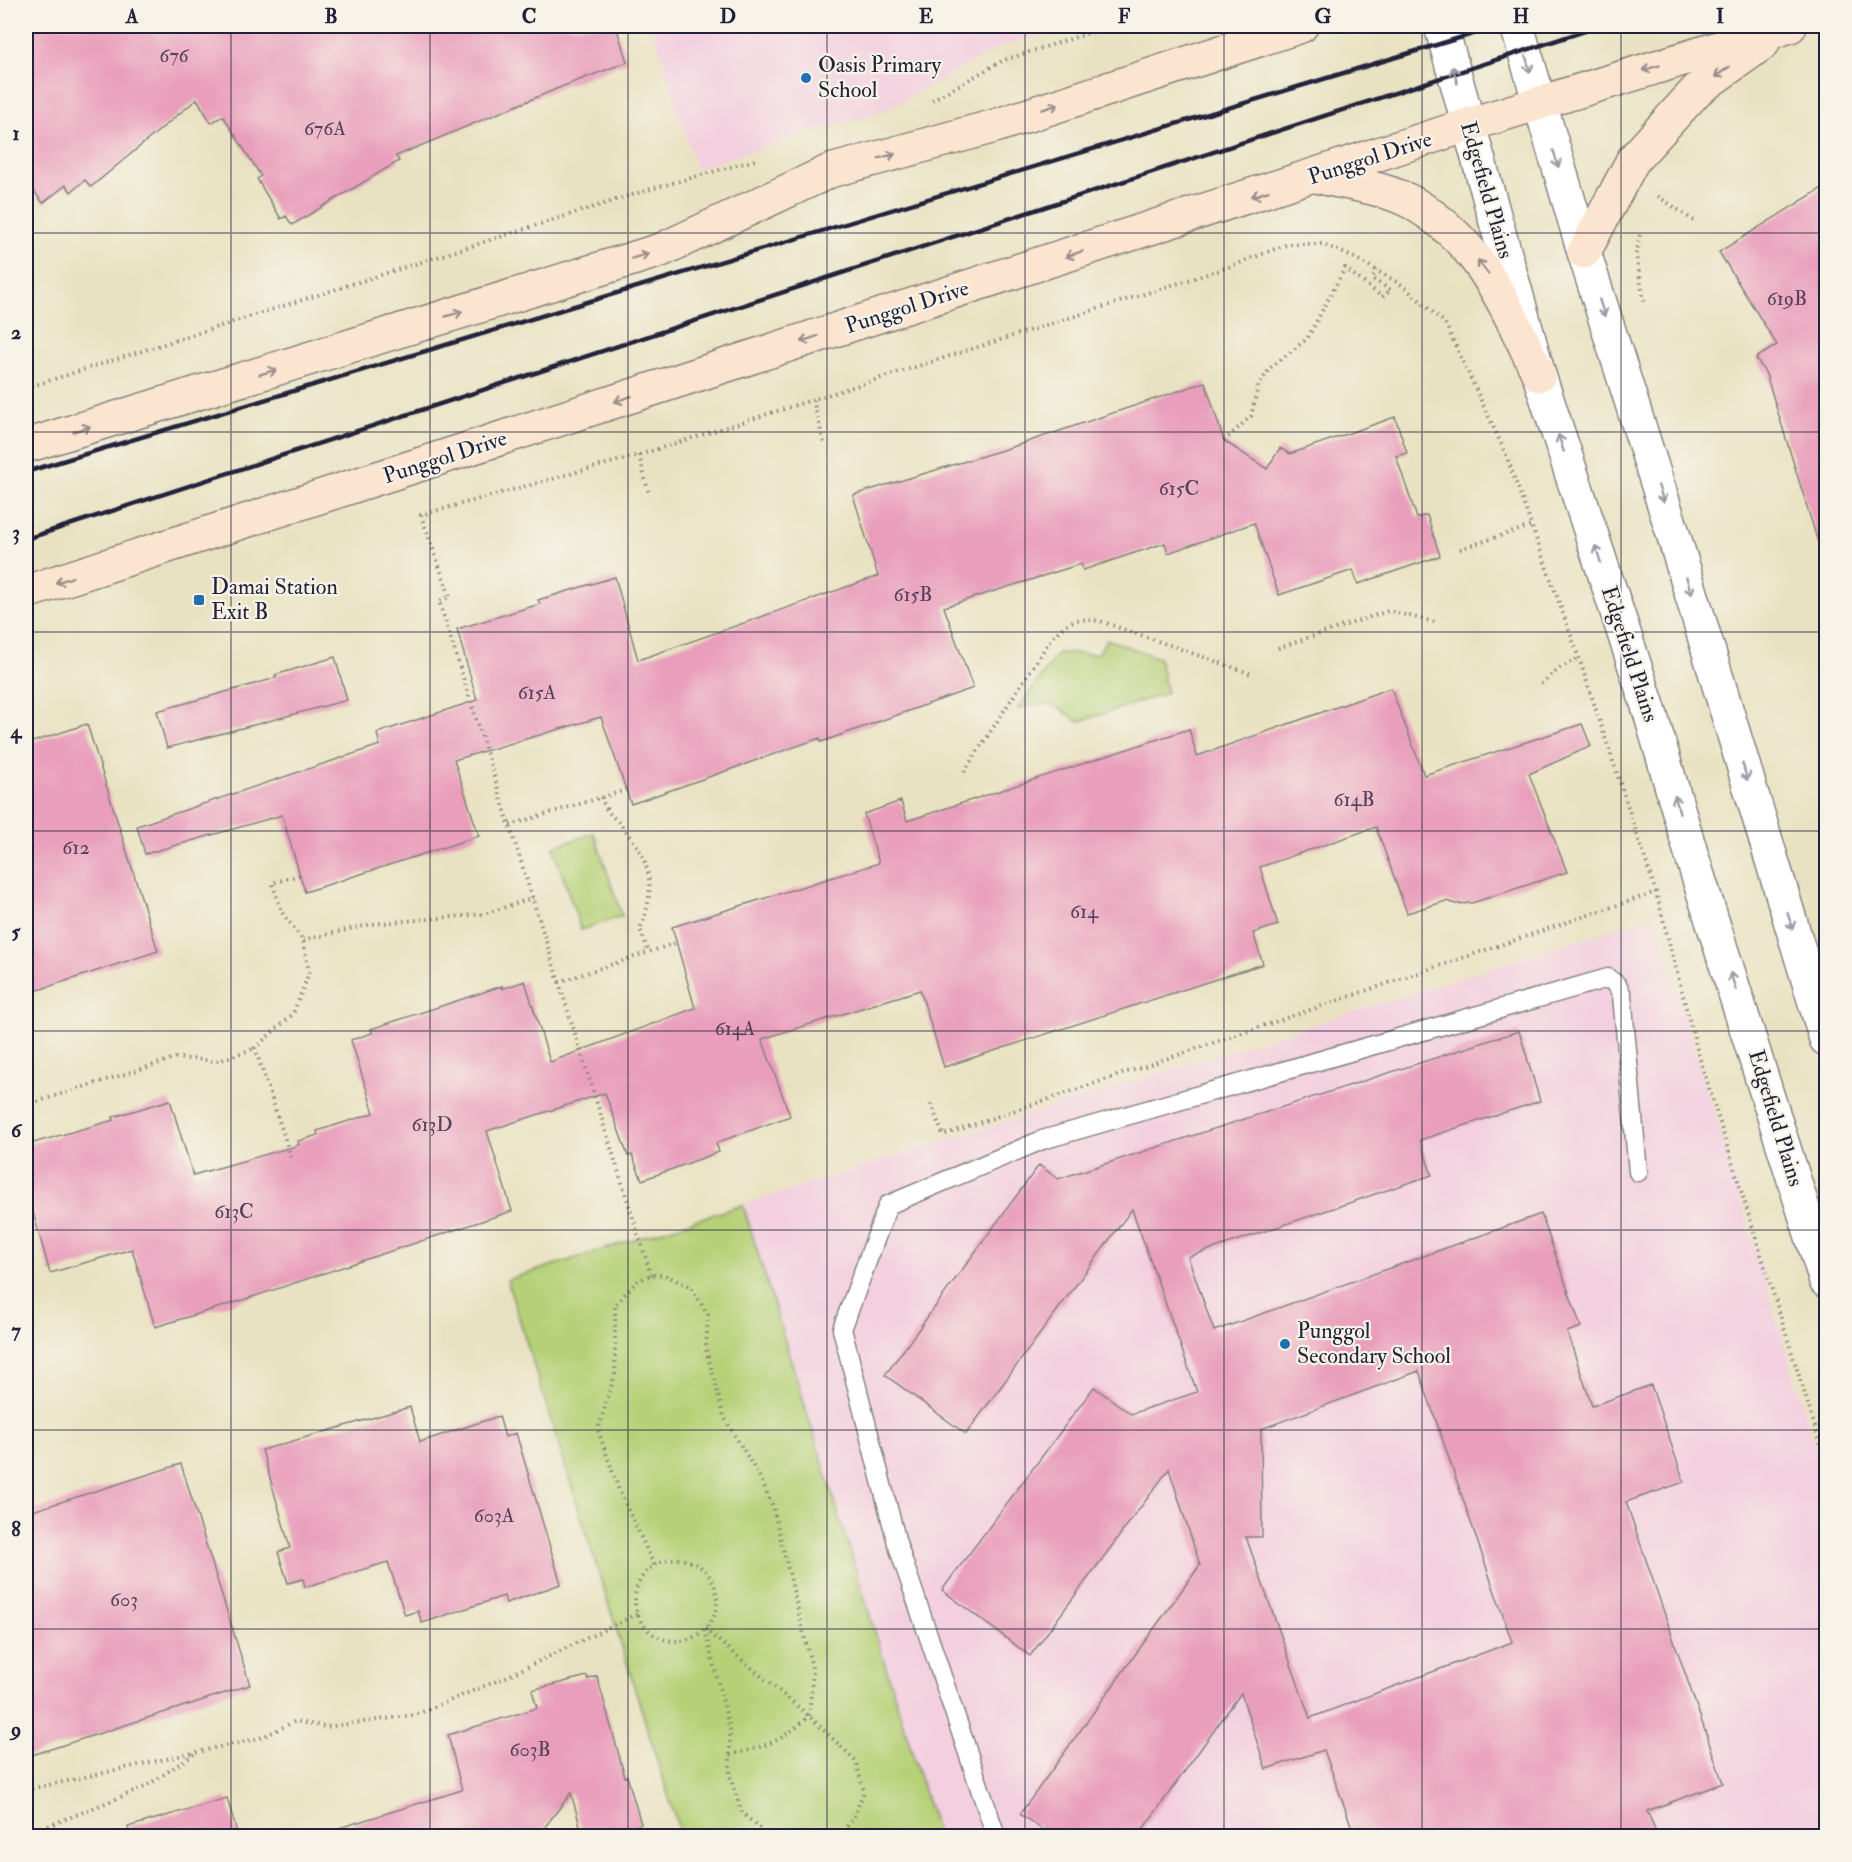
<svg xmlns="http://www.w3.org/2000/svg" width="1852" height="1862" font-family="'IM FELL Double Pica',serif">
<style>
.built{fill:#f3cfdf}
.green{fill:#b5d076;stroke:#6c7958;stroke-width:1.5}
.building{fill:#e99ebb;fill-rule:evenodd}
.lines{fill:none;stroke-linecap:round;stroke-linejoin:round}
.lane-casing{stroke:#86827e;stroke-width:21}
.street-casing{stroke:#86827e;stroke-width:36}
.secondary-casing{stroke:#86827e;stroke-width:36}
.path{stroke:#86827e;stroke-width:4;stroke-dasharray:1.5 4.5;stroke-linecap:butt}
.lane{stroke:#fff;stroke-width:18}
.street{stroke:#fff;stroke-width:33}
.secondary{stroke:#fce5d0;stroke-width:33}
.rail{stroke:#22223b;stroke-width:4.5}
.oneway{stroke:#9c9ca7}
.oneway2{stroke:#9a8d8d}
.grid{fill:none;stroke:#22223b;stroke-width:1.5;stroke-opacity:0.55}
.poi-dot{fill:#1f6fb2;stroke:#f7f3e8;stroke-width:2}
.labels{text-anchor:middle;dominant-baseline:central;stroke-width:4.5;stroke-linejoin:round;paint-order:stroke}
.number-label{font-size:20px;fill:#54415b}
.poi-label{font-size:22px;fill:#22223b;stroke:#f7f3e8;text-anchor:start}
.street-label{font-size:22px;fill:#22223b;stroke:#f7f3e8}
.neatline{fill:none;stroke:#22223b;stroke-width:2}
.grid-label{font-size:20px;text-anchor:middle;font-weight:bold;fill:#22223b}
</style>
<rect width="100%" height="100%" fill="#f7f3e8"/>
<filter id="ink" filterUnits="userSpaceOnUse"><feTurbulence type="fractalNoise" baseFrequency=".0167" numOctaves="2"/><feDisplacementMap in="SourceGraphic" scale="12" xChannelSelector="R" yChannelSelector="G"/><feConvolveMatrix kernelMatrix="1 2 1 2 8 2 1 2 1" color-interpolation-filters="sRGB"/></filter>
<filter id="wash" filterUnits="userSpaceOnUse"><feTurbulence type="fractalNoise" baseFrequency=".008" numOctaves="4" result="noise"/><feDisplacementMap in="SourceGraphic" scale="24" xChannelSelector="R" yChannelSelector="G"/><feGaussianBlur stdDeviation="1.35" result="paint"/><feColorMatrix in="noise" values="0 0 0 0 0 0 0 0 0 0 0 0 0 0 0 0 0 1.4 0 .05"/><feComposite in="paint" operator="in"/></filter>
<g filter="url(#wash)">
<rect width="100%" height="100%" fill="#e9e2c2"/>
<path class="built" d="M652 26H1068L1002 46 887 109 696 168Z
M1655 916 1826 1482V1836H938L743 1205Z"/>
<path class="green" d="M1107 639 1159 658 1167 693 1078 722C1054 702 1049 700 1018 709L1058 653 1098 654Z
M594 833 622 916 581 930 553 847Z
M743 1205 938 1836H681L507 1280Z"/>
<g id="blocks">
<path class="building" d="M26 26H616L627 62 561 87 396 156 399 161 292 225 286 216 281 219 257 179 261 176 223 116 211 123 197 99 91 187 85 180 71 192 66 185 43 203 26 181Z
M1827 185V541L1818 542 1766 374 1756 358 1777 345 1719 252Z
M1205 382 1224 441 1267 469 1280 448 1290 454 1395 417 1407 453 1396 456 1417 518 1427 515 1440 556 1358 584 1353 570 1279 595 1254 523 1168 553 1165 543 1083 570 1081 564 944 607 973 688 821 742 820 738 631 804 601 717 454 760 479 836 305 892 282 815 145 854 137 826 380 745 377 733 477 700 457 629 540 604 538 600 615 577 638 660 878 576 853 495 1009 448Z
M335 657 347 700 167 748 157 711 276 678 275 675Z
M1391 688 1424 775 1582 724 1591 746 1529 774 1567 872 1472 903 1456 904 1446 901 1407 913 1376 827 1260 867 1278 925 1253 933 1263 964 944 1067 920 990 762 1039 790 1116 716 1143 719 1152 642 1180 632 1155 628 1156 605 1093 487 1131 512 1211 240 1301 155 1327 132 1249 50 1273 26 1187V1145L114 1120 113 1117 170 1100 193 1175 299 1145 298 1141 318 1135 317 1131 374 1113 351 1040 372 1033 371 1029 502 986V989L525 981 550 1062 695 1008 672 927 879 863 864 814 901 801 907 821 1189 729 1197 756Z
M87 724 158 951 26 994V744Z
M1519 1031 1540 1101 1420 1140 1432 1175 1188 1257 1214 1331 1541 1214 1581 1327 1567 1332 1592 1406 1651 1385 1684 1482 1626 1502 1723 1783 1647 1811 1658 1836H1355L1324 1750 1266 1769 1241 1693 1138 1836H1052L1020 1814 1200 1565 1169 1469 1030 1656 942 1590 1094 1387 1131 1414 1197 1392 1132 1209 966 1434 885 1375 1039 1165 1058 1179ZM1419 1371 1512 1642 1310 1718 1246 1537H1262L1261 1429Z
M410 1407 420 1442 499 1416 505 1437 516 1433 561 1584 506 1603 504 1596 422 1623 418 1611 405 1615 388 1562 305 1587 303 1579 288 1583 278 1552 290 1548 262 1450Z
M181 1464 250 1685 26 1757V1513Z
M587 1676 588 1679 597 1676 625 1777 627 1776 641 1824 632 1827 634 1836H583L571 1793 538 1836H340L339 1828 462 1790 448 1735 537 1708 532 1690Z
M227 1798 238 1836H130L128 1827Z"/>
</g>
</g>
<g filter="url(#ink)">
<use href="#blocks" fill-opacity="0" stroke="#86827e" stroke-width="1.5"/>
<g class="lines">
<defs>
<path id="lane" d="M996 1836 897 1543 842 1329 888 1205 1042 1140 1608 978 1617 985 1622 995 1638 1172"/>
<path id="street" d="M1441 26 1539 375 1649 709 1693 860 1826 1281
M1517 26 1584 252 1672 530 1826 1039"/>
<path id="secondary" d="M1316 176C1348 184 1384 187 1413 203 1482 243 1506 307 1539 375
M1584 252 1633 160 1697 90 1763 43
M26 446 661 250 830 171 995 126 1301 26
M26 592 1468 125 1790 26"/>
</defs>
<use href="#lane" class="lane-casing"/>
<use href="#street" class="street-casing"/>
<use href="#secondary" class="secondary-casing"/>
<path class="path" d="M932 100 1004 60 1111 26
M1658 196 1697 223
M1640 235 1636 255 1644 302
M26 388 644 191 755 160
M813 400 824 443
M1224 441 1251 416 1258 387 1270 368 1307 339 1345 268 1382 297 1391 290 1372 279 1376 270
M639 455 649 494
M1460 549 1531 526
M1278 648 1388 611 1435 622
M1541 684 1560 668 1579 658
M964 772 1051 639C1069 620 1074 617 1100 621L1252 674
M601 797C607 815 614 816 625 830 652 861 656 891 640 929L649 953
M510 825 626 790
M303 940 372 924 484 914 533 898
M559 982 676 943
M931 1104 943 1135 1656 892
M26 1105 176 1058 219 1061 255 1048
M291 1157 255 1048 293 1014 309 973 303 940 283 914 272 883 300 875
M651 1275 439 601 450 597 421 515 639 455 1229 267 1288 244H1322L1355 258 1402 285 1445 323 1505 452 1579 658 1656 892 1698 1053 1826 1462
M635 1600a41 41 0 1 1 82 0a41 41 0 1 1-82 0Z
M654 1565 619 1490 598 1430 615 1374V1305L636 1282 651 1275H665L691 1287 708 1315 706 1349 724 1417 762 1481 773 1507 813 1672 809 1716C781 1742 767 1746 730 1755
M705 1629 809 1716 856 1761 864 1792 852 1820 839 1836
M705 1630 730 1730V1776L742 1813 769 1836
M26 1790 260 1738 296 1721 326 1727 415 1715 504 1678 637 1614
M26 1835 145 1787 194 1754"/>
<use href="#lane" class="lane"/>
<use href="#street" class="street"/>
<use href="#secondary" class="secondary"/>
<path class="rail" d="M26 472 1499 26
M26 539 1600 26"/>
</g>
<defs><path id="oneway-shaft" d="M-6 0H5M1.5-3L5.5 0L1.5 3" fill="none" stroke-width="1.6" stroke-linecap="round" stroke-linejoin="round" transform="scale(1.5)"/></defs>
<g class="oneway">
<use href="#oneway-shaft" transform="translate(1528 64) rotate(74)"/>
<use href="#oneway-shaft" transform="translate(1455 75) rotate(-105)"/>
<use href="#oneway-shaft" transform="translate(1556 159) rotate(73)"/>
<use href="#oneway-shaft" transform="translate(1602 308) rotate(72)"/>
<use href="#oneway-shaft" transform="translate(1561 443) rotate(-108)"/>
<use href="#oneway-shaft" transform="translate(1661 494) rotate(72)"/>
<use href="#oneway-shaft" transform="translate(1598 554) rotate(-108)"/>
<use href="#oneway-shaft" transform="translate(1689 586) rotate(73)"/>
<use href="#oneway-shaft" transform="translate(1745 772) rotate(73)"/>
<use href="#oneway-shaft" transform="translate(1677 804) rotate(-106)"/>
<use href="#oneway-shaft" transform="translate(1790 921) rotate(73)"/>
<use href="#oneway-shaft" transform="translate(1733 981) rotate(-108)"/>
</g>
<g class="oneway2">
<use href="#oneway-shaft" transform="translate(1651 68) rotate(163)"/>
<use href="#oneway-shaft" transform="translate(1722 72) rotate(145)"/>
<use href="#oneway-shaft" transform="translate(1050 107) rotate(-18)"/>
<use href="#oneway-shaft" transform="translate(887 156) rotate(-15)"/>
<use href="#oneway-shaft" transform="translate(1260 194) rotate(162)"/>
<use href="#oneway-shaft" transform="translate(1074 254) rotate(162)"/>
<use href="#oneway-shaft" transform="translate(640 256) rotate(-17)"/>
<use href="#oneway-shaft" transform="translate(1483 267) rotate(-127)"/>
<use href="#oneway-shaft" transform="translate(454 314) rotate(-17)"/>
<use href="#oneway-shaft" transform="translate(809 339) rotate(162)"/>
<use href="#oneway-shaft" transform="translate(268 372) rotate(-17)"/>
<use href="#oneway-shaft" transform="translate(623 399) rotate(162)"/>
<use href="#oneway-shaft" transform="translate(82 429) rotate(-17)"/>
<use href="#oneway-shaft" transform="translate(64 580) rotate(162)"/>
</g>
</g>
<path class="grid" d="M231 26V1836M430 26V1836M628 26V1836M827 26V1836M1025 26V1836M1224 26V1836M1422 26V1836M1621 26V1836M26 233H1826M26 432H1826M26 632H1826M26 831H1826M26 1031H1826M26 1230H1826M26 1430H1826M26 1629H1826"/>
<g class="poi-dot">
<circle cx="806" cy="78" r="6"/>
<rect x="193" y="594" width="12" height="12" rx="3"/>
<circle cx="1285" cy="1344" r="6"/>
</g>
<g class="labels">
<g class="number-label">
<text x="174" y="55">676</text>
<text x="325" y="128">676A</text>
<text x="1787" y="298">619B</text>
<text x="1179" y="488">615C</text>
<text x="913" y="594">615B</text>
<text x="537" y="692">615A</text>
<text x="1354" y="799">614B</text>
<text x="76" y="847">612</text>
<text x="1084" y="911">614</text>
<text x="735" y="1028">614A</text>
<text x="432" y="1124">613D</text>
<text x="234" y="1211">613C</text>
<text x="494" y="1515">603A</text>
<text x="124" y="1599">603</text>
<text x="530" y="1749">603B</text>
</g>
<g class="poi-label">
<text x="818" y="65">Oasis Primary<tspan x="818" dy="25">School</tspan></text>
<text x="211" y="587">Damai Station<tspan x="211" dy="25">Exit B</tspan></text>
<text x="1297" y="1331">Punggol<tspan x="1297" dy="25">Secondary School</tspan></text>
</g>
<g class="street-label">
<text transform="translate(1370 158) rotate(-18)">Punggol Drive</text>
<text transform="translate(1487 190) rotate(74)">Edgefield Plains</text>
<text transform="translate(907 307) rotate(-18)">Punggol Drive</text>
<text transform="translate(445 457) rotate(-18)">Punggol Drive</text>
<text transform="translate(1630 654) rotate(72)">Edgefield Plains</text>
<text transform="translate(1776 1118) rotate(73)">Edgefield Plains</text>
</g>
</g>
<rect width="1852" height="1862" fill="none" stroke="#f7f3e8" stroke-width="66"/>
<rect x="33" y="33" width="1786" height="1796" class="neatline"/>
<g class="grid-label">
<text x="132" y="23">A</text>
<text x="331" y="23">B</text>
<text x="529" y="23">C</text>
<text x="728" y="23">D</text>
<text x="926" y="23">E</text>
<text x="1124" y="23">F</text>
<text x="1323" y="23">G</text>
<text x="1521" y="23">H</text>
<text x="1720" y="23">I</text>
<text x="16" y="140">1</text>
<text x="16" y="339">2</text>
<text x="16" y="539">3</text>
<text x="16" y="738">4</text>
<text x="16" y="938">5</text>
<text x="16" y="1137">6</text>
<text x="16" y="1337">7</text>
<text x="16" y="1536">8</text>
<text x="16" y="1736">9</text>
</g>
</svg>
